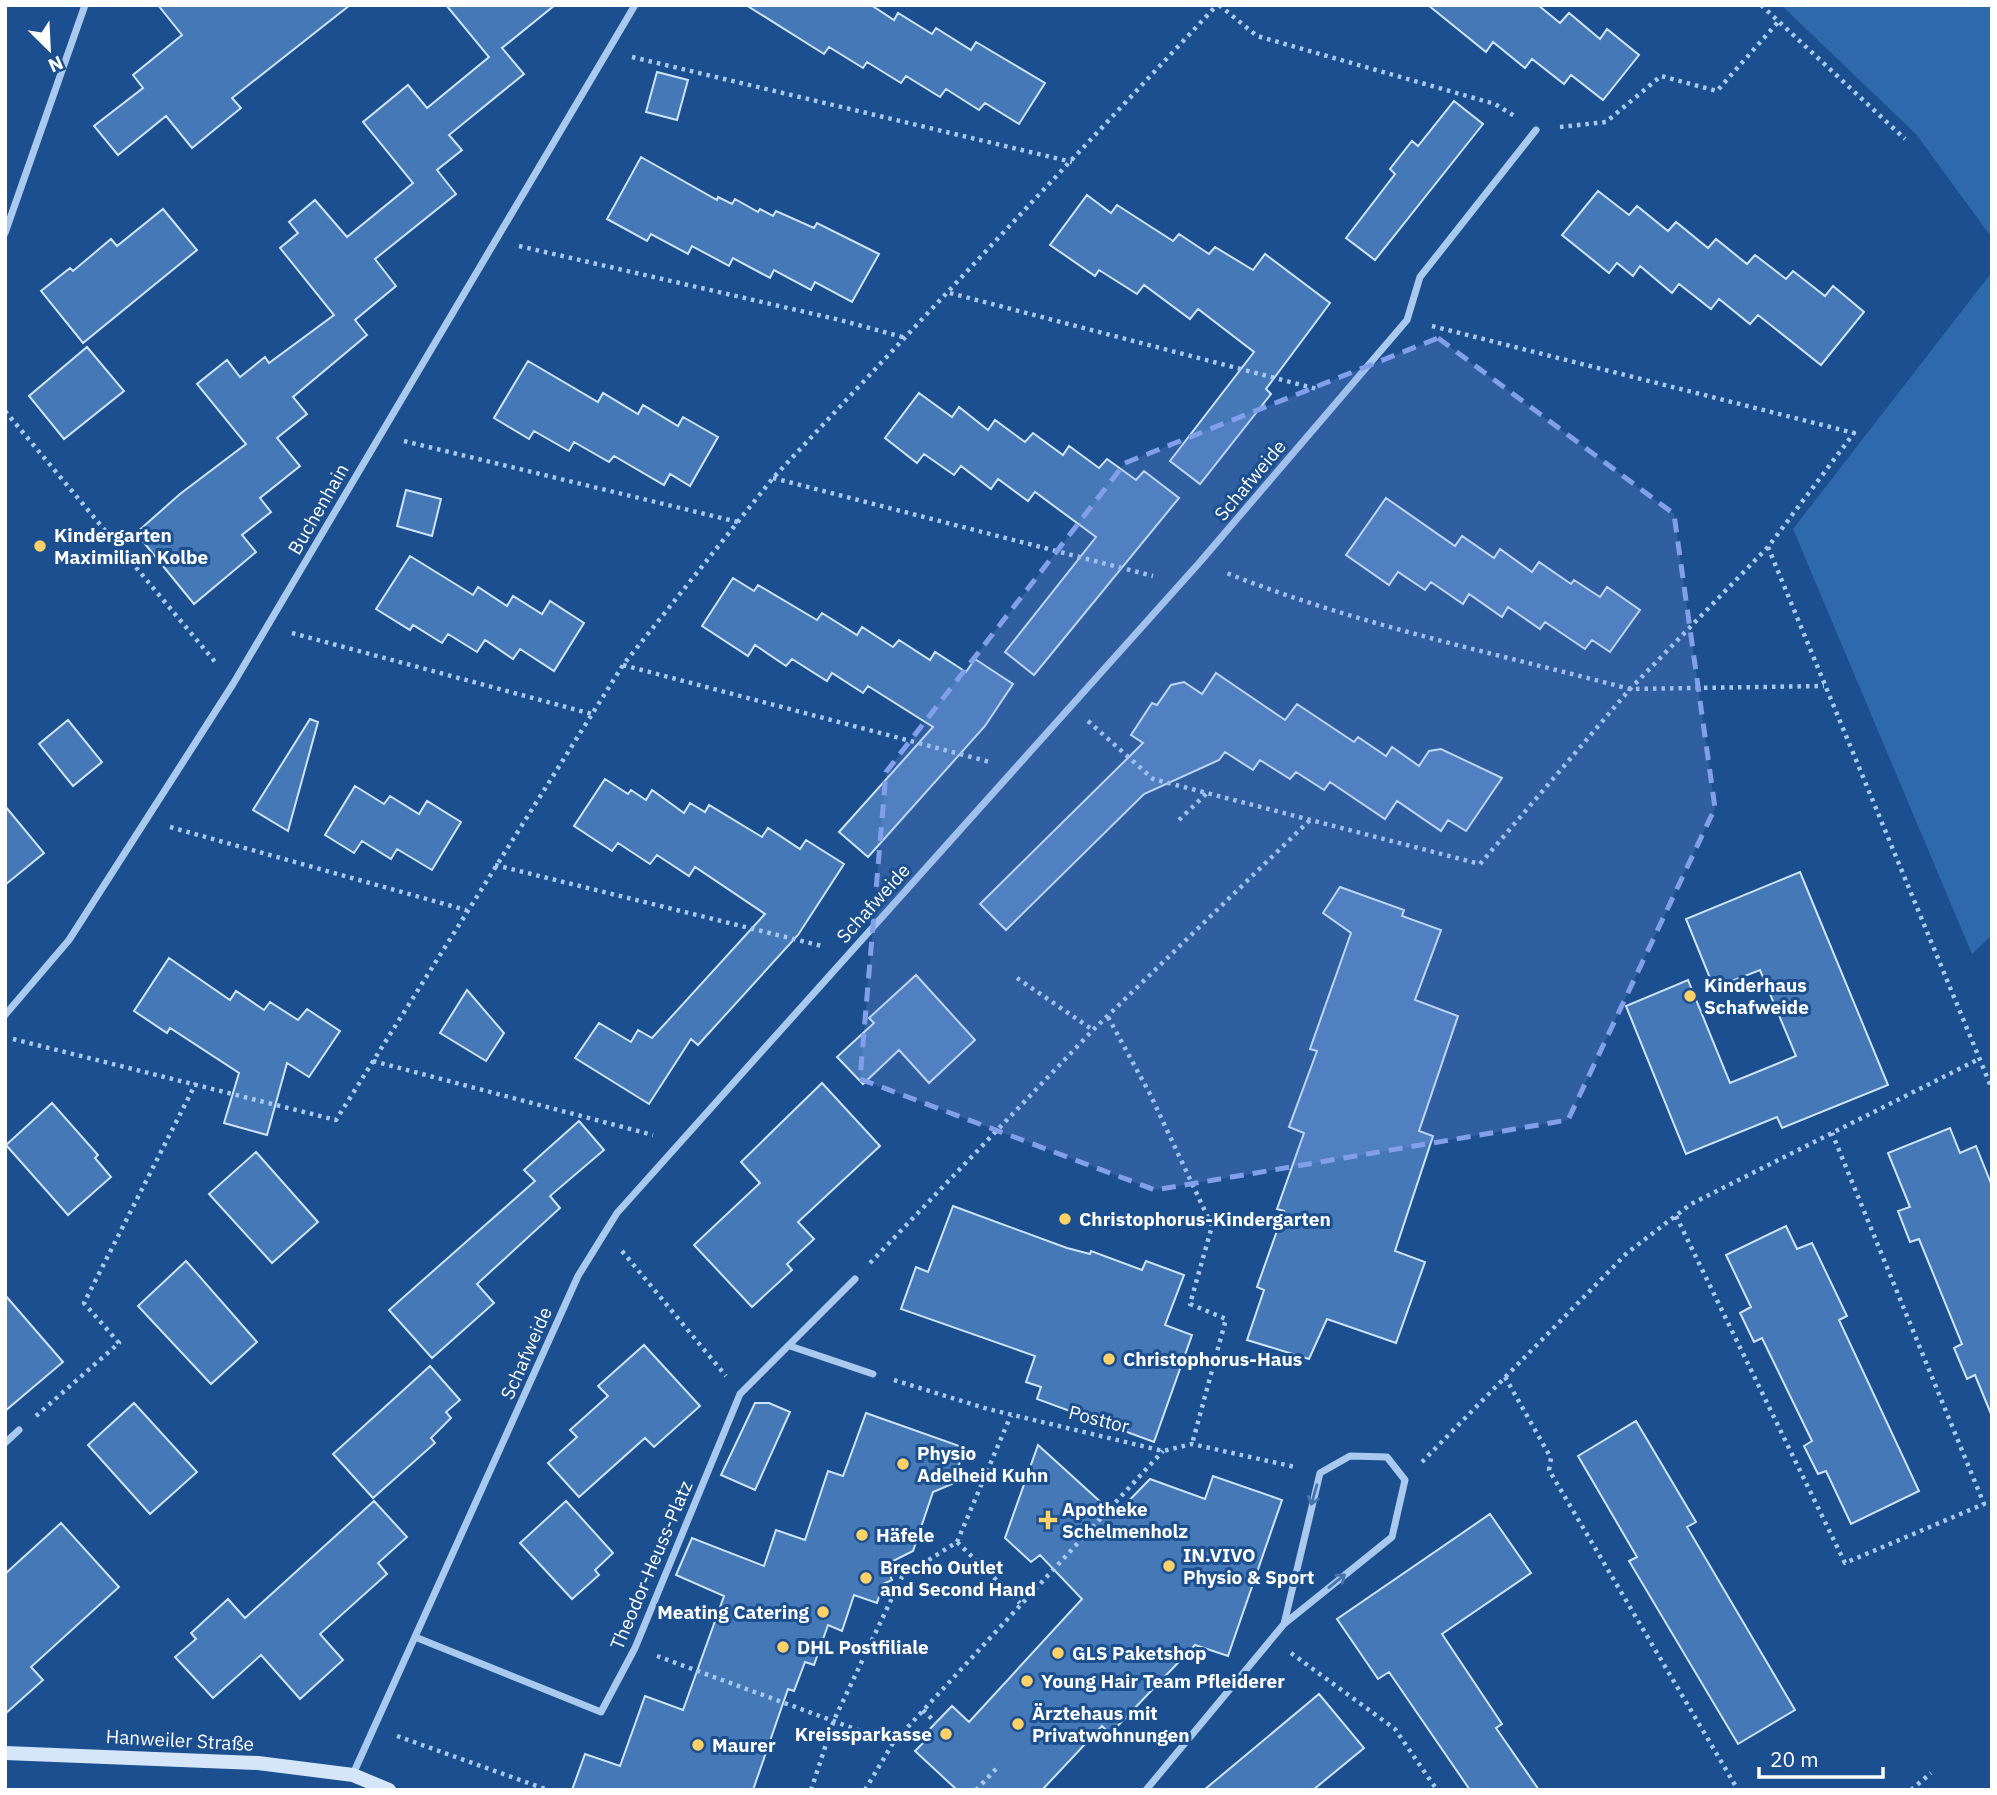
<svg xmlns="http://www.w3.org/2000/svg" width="1997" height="1795" font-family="'IBM Plex Sans',sans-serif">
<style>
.green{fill:#2e69ad}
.building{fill:#4478b7;stroke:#cfe3fa;stroke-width:2}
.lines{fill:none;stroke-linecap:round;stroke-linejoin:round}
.path{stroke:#a9c9ee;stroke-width:4.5;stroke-dasharray:3.5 5;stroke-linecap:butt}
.street{stroke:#a9c9ee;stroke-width:7}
.secondary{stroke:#d6e6fa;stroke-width:14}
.oneway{stroke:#4674ac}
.marked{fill:#839eea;fill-opacity:0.2;stroke:#839eea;stroke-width:5;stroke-dasharray:14 9;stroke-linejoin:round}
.poi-dot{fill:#ffd166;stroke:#1b4f8f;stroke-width:2.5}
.labels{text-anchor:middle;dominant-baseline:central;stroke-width:6;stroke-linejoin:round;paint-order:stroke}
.street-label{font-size:19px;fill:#fff;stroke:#1b4f8f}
.poi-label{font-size:19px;font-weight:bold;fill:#fff;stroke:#1b4f8f;text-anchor:start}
</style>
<rect width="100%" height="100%" fill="#1b4f8f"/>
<path class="green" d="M1781 5H1992V238L1916 134Z
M1992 272V935L1972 954 1793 529Z"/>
<path class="building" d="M158 5H350L232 98 241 108 192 148 166 116 118 155 94 126 143 88 133 75 182 35Z
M446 5H555L502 48 524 74 449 135 462 150 437 170 456 194 375 259 396 286 355 320 367 335 293 397 307 414 277 438 300 466 260 498 271 512 242 535 256 552 194 604 136 533 180 494 246 444 197 384 227 360 240 377 265 357 269 363 334 315 280 248 298 233 289 222 315 200 347 237 413 183 363 122 408 85 427 108 489 57Z
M746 5H871L894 20 898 13 932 34 936 28 971 50 976 42 1045 83 1019 124 985 103 979 110 946 89 940 97 906 76 901 83 867 62 863 68 829 47 824 54Z
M1428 5H1538L1560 23 1569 13 1600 39 1607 29 1639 55 1603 100 1571 75 1564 84 1532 59 1525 68 1493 42 1486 52Z
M657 72 688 80 677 120 646 112Z
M1454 101 1483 124 1375 260 1346 238 1395 174 1390 169 1412 141 1418 146Z
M641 157 717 200 718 197 732 204 735 199 758 212 760 209 773 216 776 211 814 228 817 223 879 254 852 302 815 282 811 290 774 270 770 278 733 258 729 266 692 246 688 254 651 234 647 241 607 219Z
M1598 191 1629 215 1637 206 1668 231 1676 222 1708 248 1716 239 1747 264 1755 255 1786 279 1793 271 1825 296 1833 286 1864 312 1821 365 1758 315 1750 324 1719 299 1711 309 1679 284 1672 293 1640 266 1633 276 1617 263 1609 273 1562 235Z
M1087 195 1111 213 1117 205 1173 241 1179 234 1209 254 1215 247 1253 270 1265 254 1330 303 1266 389 1271 394 1200 484 1170 461 1254 352 1198 309 1190 319 1144 285 1137 294 1099 270 1095 276 1050 245Z
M163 209 197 250 83 343 41 291 70 268 73 271 111 239 117 246Z
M87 347 124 391 64 439 29 396Z
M528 361 598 402 603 393 638 414 643 405 678 426 683 417 718 437 690 486 670 474 664 485 614 456 609 462 574 442 569 451 534 431 529 439 494 418Z
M919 393 952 417 959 407 988 430 995 420 1025 442 1033 433 1063 455 1069 446 1099 468 1107 459 1136 480 1144 471 1179 498 1034 675 1005 652 1096 537 1035 492 1028 501 998 479 991 489 961 466 954 475 924 454 917 463 885 438Z
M406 490 441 499 432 536 397 526Z
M1386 498 1455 546 1462 536 1494 558 1500 549 1532 572 1539 562 1571 584 1574 580 1600 597 1607 587 1640 610 1610 652 1592 640 1585 649 1545 622 1540 629 1508 607 1502 617 1469 594 1463 604 1431 582 1425 590 1398 572 1389 585 1346 555Z
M410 556 473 595 478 587 507 606 513 596 542 614 550 601 584 623 554 671 520 649 513 659 485 640 477 652 448 634 442 643 413 625 410 630 376 609Z
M733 578 754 591 758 585 817 620 822 613 857 635 862 627 893 647 899 640 930 660 935 652 966 672 975 659 1013 684 985 726 868 857 839 832 933 727 868 686 863 693 832 673 827 681 792 659 786 666 755 645 748 656 702 626Z
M1216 673 1285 720 1297 704 1354 742 1358 737 1386 756 1392 747 1419 766 1429 751 1441 749 1502 778 1466 831 1448 820 1441 831 1397 801 1385 819 1330 782 1324 790 1296 772 1290 779 1260 760 1253 770 1225 752 1219 760 1144 794 1006 930 980 904 1143 743 1131 735 1152 703 1157 705 1171 685 1184 682 1202 694Z
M310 719 318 722 288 831 253 810Z
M68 720 102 762 73 786 39 744Z
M605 779 628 794 631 790 646 800 652 790 684 813 690 803 705 812 709 805 762 837 768 828 800 849 806 840 844 864 798 935 698 1045 691 1039 649 1104 575 1058 599 1023 631 1042 638 1030 652 1038 765 914 695 867 689 876 657 855 650 864 618 843 612 851 574 826Z
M355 786 384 804 390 796 419 814 427 801 461 822 432 870 397 849 391 859 362 841 354 853 325 835Z
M5 806 44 853 5 885Z
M1800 872 1888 1085 1782 1128 1777 1117 1686 1154 1626 1006 1688 980 1730 1083 1796 1056 1760 970 1714 988 1686 919Z
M1340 887 1404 910 1402 916 1441 930 1415 1000 1458 1016 1419 1131 1433 1136 1395 1251 1425 1262 1396 1343 1327 1319 1309 1359 1247 1340 1264 1290 1257 1287 1284 1211 1277 1209 1304 1133 1289 1127 1317 1051 1310 1049 1351 933 1323 913Z
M169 958 230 1000 236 991 264 1010 270 1002 298 1020 307 1009 340 1031 309 1077 287 1063 267 1135 224 1123 239 1073 170 1028 167 1033 134 1011Z
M916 975 975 1040 929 1083 899 1050 863 1084 837 1057 874 1023 869 1018Z
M467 990 504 1033 486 1061 440 1033Z
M822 1083 880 1146 798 1222 814 1239 787 1264 792 1270 752 1307 694 1245 760 1183 741 1162Z
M52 1103 98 1155 95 1158 111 1177 68 1215 6 1145Z
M579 1121 604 1150 550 1196 560 1208 477 1284 494 1303 432 1358 389 1310 535 1181 524 1170Z
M1950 1128 1960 1153 1976 1146 1992 1186 1991 1414 1975 1375 1967 1379 1954 1348 1962 1344 1919 1239 1910 1242 1898 1211 1910 1207 1888 1153Z
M256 1152 318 1222 272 1263 209 1194Z
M953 1206 1067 1248 1090 1254 1091 1251 1142 1270 1146 1261 1184 1275 1165 1325 1192 1335 1154 1442 1037 1399 1041 1387 1026 1382 1035 1356 901 1309 916 1267 928 1272Z
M1786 1226 1797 1249 1812 1243 1847 1316 1839 1320 1919 1491 1851 1524 1826 1471 1818 1474 1804 1446 1812 1441 1762 1338 1754 1342 1740 1313 1751 1307 1726 1255Z
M186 1261 257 1342 211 1384 138 1306Z
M5 1295 63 1362 5 1411Z
M644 1345 700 1406 654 1447 645 1438 579 1497 548 1463 577 1437 570 1430 608 1396 598 1386Z
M430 1366 460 1400 446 1412 451 1418 431 1438 435 1443 373 1498 333 1454Z
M134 1403 197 1472 150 1514 88 1445Z
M755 1403H769L790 1412 755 1490 721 1475Z
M866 1413 965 1448 952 1484 933 1492 913 1551 885 1565 892 1580 883 1584 877 1603 854 1595 842 1631 828 1625 814 1665 805 1662 794 1691 788 1689 753 1790H572L585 1754 620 1766 645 1696 683 1710 724 1596 676 1575 692 1538 764 1566 776 1530 805 1540 828 1471 843 1476Z
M1636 1421 1696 1522 1687 1527 1795 1710 1738 1744 1629 1561 1637 1557 1578 1456Z
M1038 1445 1115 1515 1150 1479 1205 1499 1213 1476 1282 1500 1228 1656 1195 1645 1110 1734 1102 1726 1042 1790H957L915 1751 928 1738 924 1735 952 1706 969 1722 1082 1599 1040 1555 1031 1562 1005 1538Z
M374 1501 407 1537 378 1563 387 1574 320 1634 343 1660 300 1699 261 1655 213 1698 175 1657 196 1639 191 1633 228 1599 245 1618Z
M566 1501 613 1553 595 1570 599 1575 572 1599 520 1543Z
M1490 1514 1531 1573 1442 1634 1502 1724 1496 1728 1539 1790H1470L1389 1672 1378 1679 1337 1619Z
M61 1523 119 1587 31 1667 43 1680 5 1714V1574Z
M1319 1694 1364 1748 1313 1790H1204Z"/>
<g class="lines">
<path class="path" d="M1219 5 1257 36 1495 104 1516 117
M1761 5 1905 139
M632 57 1072 162
M1560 127 1606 122 1661 76 1717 91 1778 22
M519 246 840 320 906 338
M950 293 1317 389
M1432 326 1854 433 1768 547 1992 1089
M5 411 216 663
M404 441 738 522
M773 478 1153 576
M1768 547 1630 689 1824 686
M292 633 592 714
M623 665 990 762
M1088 721 1153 779 1480 864 1630 689C1494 653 1354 624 1224 572
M1179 820 1208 792
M170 827 466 910
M495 865 822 946
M1017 978 1093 1030
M1108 1017 1150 1094 1212 1226 1190 1304 1226 1319 1192 1444
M13 1039 336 1120 623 665 773 478 1217 5
M373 1061 653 1135
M1676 1216 1845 1563 1984 1504 1832 1133
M622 1251 726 1376
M870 1263 1093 1030 1311 819
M1505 1377 1551 1458 1549 1470 1738 1790
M894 1380 988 1409 1163 1451 1192 1444 1295 1467
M36 1416 119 1343 84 1303 196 1083
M1422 1462 1627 1253 1691 1204 1979 1059
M957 1542 1011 1415
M1291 1653 1395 1729 1437 1790
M657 1656 893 1743
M923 1710 936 1723
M397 1736 548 1790
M811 1790 834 1720 902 1577 957 1542 1020 1603
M865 1790 893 1743 1163 1451
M976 1790 997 1768
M1911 1790 1931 1773"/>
<path class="street" d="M5 233 85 5
M5 1015 69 940 233 684 635 5
M790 1346 873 1374
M5 1443 19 1430
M415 1637 601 1712 635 1648 740 1394 855 1279
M353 1774 578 1276 617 1213 1200 562 1407 320 1420 277 1536 130
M1146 1790 1284 1624 1392 1537 1405 1480 1387 1457 1350 1456 1320 1473 1284 1624"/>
<path class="secondary" d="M5 1753 258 1763 353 1775 389 1790"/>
</g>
<defs><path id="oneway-shaft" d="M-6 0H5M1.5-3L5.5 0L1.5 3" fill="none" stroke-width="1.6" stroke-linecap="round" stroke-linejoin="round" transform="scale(1.75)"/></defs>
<g class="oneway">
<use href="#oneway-shaft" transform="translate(1314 1495) rotate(106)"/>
<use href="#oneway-shaft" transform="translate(1337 1581) rotate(-39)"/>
</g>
<path class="marked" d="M1438 338 1674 514 1715 808 1568 1120 1155 1190 860 1079 886 772 1125 463Z"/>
<g class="poi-dot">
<circle cx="40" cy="546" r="7"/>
<circle cx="1690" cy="996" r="7"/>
<circle cx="1065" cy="1219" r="7"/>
<circle cx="1109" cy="1359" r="7"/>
<circle cx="903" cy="1464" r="7"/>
<path d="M1044.5 1509.5h7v7h7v7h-7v7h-7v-7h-7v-7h7z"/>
<circle cx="862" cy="1535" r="7"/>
<circle cx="1169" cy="1566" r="7"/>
<circle cx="866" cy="1578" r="7"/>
<circle cx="823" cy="1612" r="7"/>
<circle cx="783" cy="1647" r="7"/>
<circle cx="1058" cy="1653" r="7"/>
<circle cx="1027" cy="1681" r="7"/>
<circle cx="1018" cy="1724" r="7"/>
<circle cx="946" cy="1734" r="7"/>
<circle cx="698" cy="1745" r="7"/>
</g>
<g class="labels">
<g class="street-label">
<text transform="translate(1250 480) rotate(-50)">Schafweide</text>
<text transform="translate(318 509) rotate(-60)">Buchenhain</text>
<text transform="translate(873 903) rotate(-48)">Schafweide</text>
<text transform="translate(526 1353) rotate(-66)">Schafweide</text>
<text transform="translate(1099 1419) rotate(14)">Posttor</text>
<text transform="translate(651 1565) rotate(-67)">Theodor-Heuss-Platz</text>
<text transform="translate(180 1740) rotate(3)">Hanweiler Straße</text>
</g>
<g class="poi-label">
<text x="54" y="535">Kindergarten<tspan x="54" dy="22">Maximilian Kolbe</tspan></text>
<text x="1704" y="985">Kinderhaus<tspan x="1704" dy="22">Schafweide</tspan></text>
<text x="1079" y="1219">Christophorus-Kindergarten</text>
<text x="1123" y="1359">Christophorus-Haus</text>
<text x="917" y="1453">Physio<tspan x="917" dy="22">Adelheid Kuhn</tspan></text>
<text x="1062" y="1509">Apotheke<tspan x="1062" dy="22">Schelmenholz</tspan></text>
<text x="876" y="1535">Häfele</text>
<text x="1183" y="1555">IN.VIVO<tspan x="1183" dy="22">Physio &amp; Sport</tspan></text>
<text x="880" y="1567">Brecho Outlet<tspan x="880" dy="22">and Second Hand</tspan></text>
<text x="809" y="1612" text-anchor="end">Meating Catering</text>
<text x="797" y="1647">DHL Postfiliale</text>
<text x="1072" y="1653">GLS Paketshop</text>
<text x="1041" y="1681">Young Hair Team Pfleiderer</text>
<text x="1032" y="1713">Ärztehaus mit<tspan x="1032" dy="22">Privatwohnungen</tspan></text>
<text x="932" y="1734" text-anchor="end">Kreissparkasse</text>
<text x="712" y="1745">Maurer</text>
</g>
</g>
<rect width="1997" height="1795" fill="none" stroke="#ffffff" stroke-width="14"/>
<g transform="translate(49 49) rotate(156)" stroke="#1b4f8f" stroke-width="5" paint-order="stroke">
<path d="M0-5L12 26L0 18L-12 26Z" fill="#ffffff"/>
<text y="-10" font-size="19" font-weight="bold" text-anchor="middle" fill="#ffffff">N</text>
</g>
<path d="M1759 1767v10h124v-10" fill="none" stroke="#ffffff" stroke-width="3.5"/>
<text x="1770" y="1767" font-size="21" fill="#ffffff" stroke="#1b4f8f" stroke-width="5" paint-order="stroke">20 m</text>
</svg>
